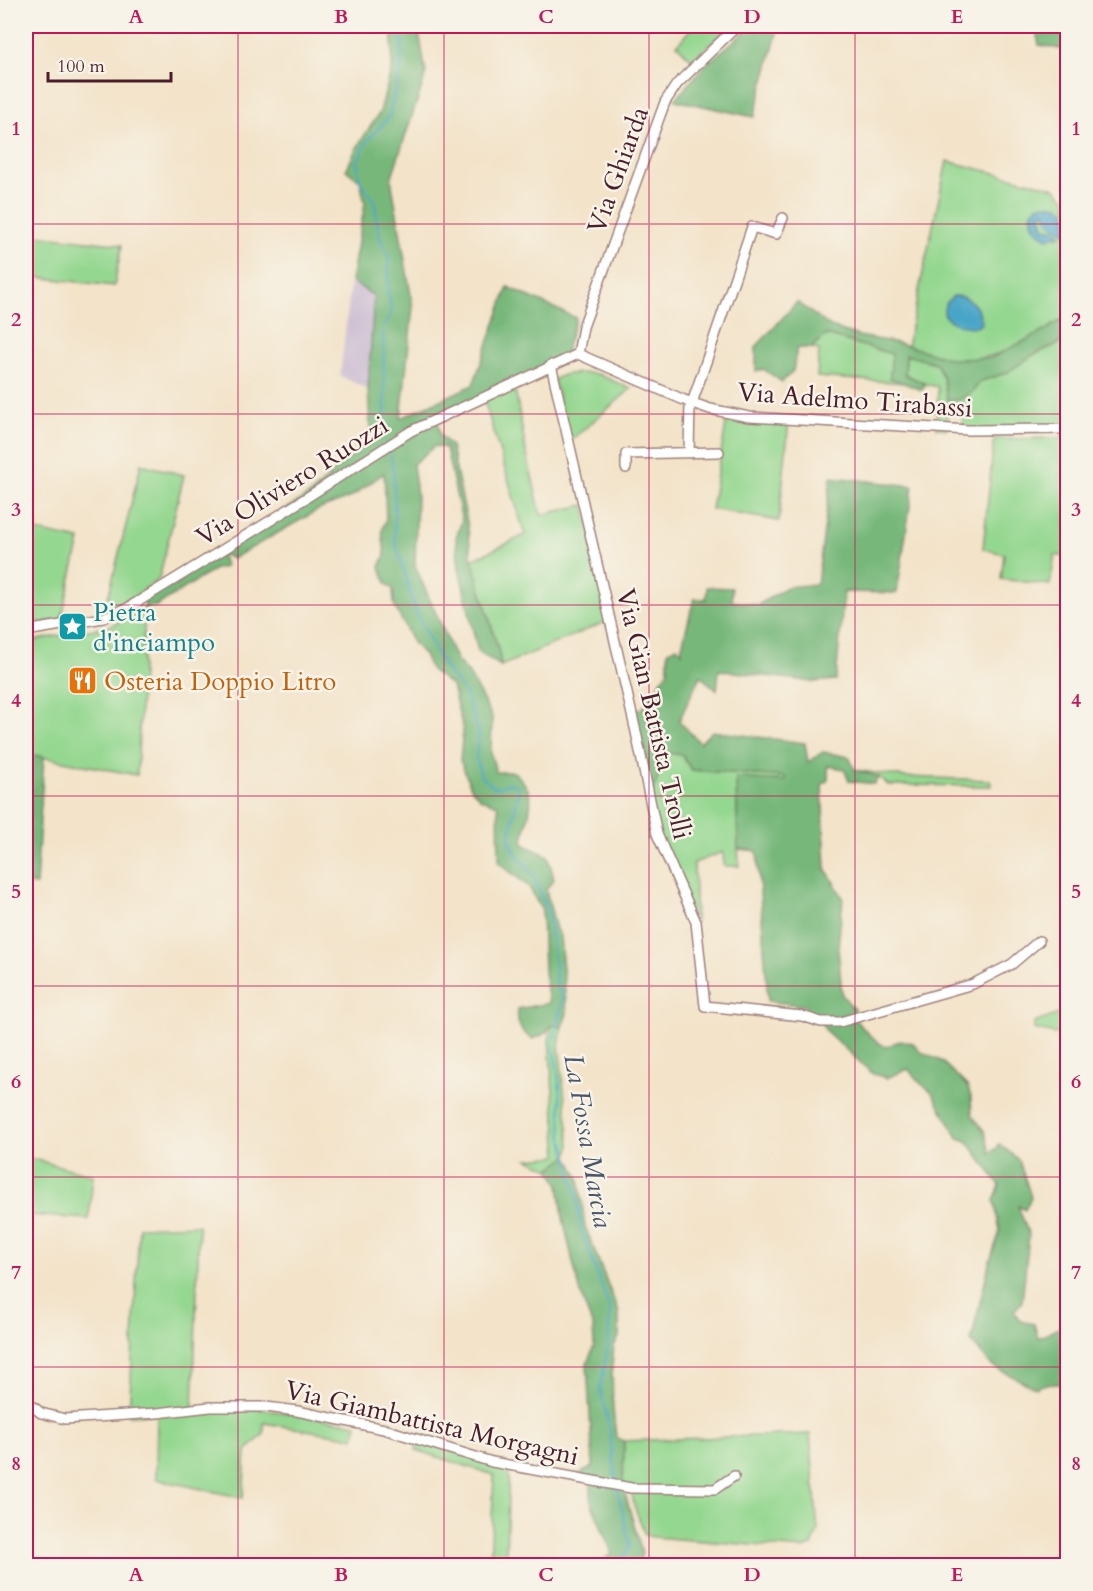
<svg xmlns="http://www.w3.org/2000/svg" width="1093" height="1591" font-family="Cardo,serif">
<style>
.industrial{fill:#ccbed3}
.green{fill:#94d790;stroke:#6f7b5e;stroke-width:1.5}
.forest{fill:#77b87a;stroke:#606c52;stroke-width:1.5}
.water{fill:#49a5c7;stroke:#4a6279;stroke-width:1.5}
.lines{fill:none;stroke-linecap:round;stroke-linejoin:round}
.stream{stroke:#49a5c7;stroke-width:2}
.minor-casing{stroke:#9e817a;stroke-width:12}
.minor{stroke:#fff;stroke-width:9}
.grid{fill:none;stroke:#c2185b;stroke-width:1.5;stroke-opacity:0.55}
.labels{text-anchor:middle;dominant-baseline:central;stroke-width:5;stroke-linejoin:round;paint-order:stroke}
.street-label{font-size:26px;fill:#4a1f2b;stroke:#f7f3e8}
.culture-label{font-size:26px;fill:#0d838f;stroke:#f7f3e8;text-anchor:start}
.food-label{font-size:26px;fill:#c56008;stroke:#f7f3e8;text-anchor:start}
.water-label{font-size:27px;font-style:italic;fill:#4a5569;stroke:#f7f3e8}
.neatline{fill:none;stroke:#c2185b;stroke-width:2}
.grid-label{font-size:20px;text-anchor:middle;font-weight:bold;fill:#c2185b}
</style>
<rect width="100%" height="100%" fill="#f7f3e8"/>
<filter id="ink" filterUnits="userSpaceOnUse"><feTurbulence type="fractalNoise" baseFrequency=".0167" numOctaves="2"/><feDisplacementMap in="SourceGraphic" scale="12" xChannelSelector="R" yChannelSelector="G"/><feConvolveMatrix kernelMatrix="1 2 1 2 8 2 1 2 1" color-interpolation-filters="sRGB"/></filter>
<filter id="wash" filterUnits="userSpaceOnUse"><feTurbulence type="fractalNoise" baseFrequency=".008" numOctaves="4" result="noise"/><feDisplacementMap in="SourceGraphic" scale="24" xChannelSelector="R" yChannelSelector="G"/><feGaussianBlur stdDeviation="1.35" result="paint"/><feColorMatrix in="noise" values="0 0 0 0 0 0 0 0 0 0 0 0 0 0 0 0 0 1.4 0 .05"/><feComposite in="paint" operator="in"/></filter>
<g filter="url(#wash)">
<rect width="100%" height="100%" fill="#f3e3c9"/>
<path class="industrial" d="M351 281 374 296 368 389 340 376Z"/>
<path class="green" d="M693 26H730L692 60 677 45Z
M947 161 1055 188 1064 197 1067 203V316C1035 338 993 365 952 359 938 357 921 349 907 346Z
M26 234 122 245 114 286 26 276Z
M826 335 892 354 890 378 905 383 817 377 819 350 811 348Z
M1064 341 1067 342V429L963 430 962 404H948L947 429 937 428 938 387 925 384 905 374 906 355 936 363 944 380 947 400 971 393 981 381 1006 373 1033 355Z
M586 373 598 374 631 389 569 442 554 379 567 374Z
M514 383 526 451 541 515 584 505 610 620 501 666 499 652 472 560 525 535 483 397Z
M728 413 789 420 779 521 711 509Z
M1067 438V557L1055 555 1050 585 1001 579 1004 554 983 549 994 439Z
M141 464 184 475 159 579 134 597 105 610Z
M26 523 37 524 36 531 80 540 61 620 26 625Z
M145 608 137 775 26 754V642L110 626Z
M667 753 682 755 691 770 785 777 786 781 736 779 739 866H724L723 852 694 863 696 922 657 834 650 798Z
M855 770 905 777 990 780 991 786 888 785 879 777Z
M1067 1011V1031L1054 1034 1034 1029V1023Z
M552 1025 562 1027 559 1046 570 1145 568 1156 550 1169 528 1159 558 1156 549 1040Z
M26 1157 93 1175 89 1219 26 1215V1219Z
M199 1225 193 1409 242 1406 357 1424 354 1438 264 1423V1434L246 1451 243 1498 156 1479 157 1414 129 1415 139 1227Z
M810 1434 818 1531 812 1546 803 1549 653 1537 645 1535 634 1505 631 1488 623 1486 624 1441Z
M418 1439 509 1466 506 1557 576 1561 575 1565H490L494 1475 416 1450Z"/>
<path class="forest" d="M392 26H418L426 74 391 179 413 307 401 418 473 385 508 287 576 318 563 360 437 419 440 435 451 446 467 522 472 560 499 652 501 666 478 652 459 568 456 537 462 521 446 448 435 446 413 464 417 495 415 566 457 661 468 672 492 717 491 754 496 772H514C544 799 525 812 523 844L548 856 554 879 546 890 556 929 560 936 567 1014 562 1027 552 1025 545 1034 533 1039C520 1032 516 1024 518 1009L549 1003 544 972 542 911 529 887 499 863 498 805 481 799 471 788 460 760 463 729 452 686 431 670 424 655 413 643 394 605 393 589 386 583 380 567 385 555 382 531 386 518 384 473 351 497 318 510 232 559 220 552 226 567 215 569 156 606 145 608 144 598 312 493 341 465 371 443 368 389 374 296 351 281 365 203 360 181 346 170 357 147 380 112 392 67Z
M752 26H779L754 117 675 100 705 65Z
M1035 26H1067V50L1039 45Z
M797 302 831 327 859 336 898 343 952 359 991 358 1046 330 1067 316V342L1064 341 1033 355 1006 373 981 381 971 393 959 400H947L944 380 936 363 906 355 905 374 925 384 922 390 890 378 892 354 826 335 811 348H797L793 371 782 382 763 369 756 372V347Z
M831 477 913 486 897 593 844 592 836 680 813 682 719 670 717 690 700 676 679 721 700 743 712 731 805 743 808 762 823 752 849 757 855 770 879 777 874 784 849 781 844 769 828 766V780L822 785 826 869 843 898 838 947 842 995 860 1016 853 1018 877 1042 886 1047 899 1041 913 1043 921 1052 941 1061 955 1074 968 1087 971 1097 972 1115 985 1132 990 1153 998 1147 999 1144 1019 1160 1031 1197 1025 1210 1018 1206 1029 1235 1022 1302 1014 1311 1020 1321 1034 1324 1038 1338 1058 1328 1067 1329V1390C1057 1380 1047 1383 1035 1388L992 1366 971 1341 989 1264 1000 1231 994 1200 1000 1185 967 1141 958 1138 931 1091 920 1083 908 1069 887 1078 873 1074 826 1031 821 1022 805 1017 806 1006 768 1001 757 851 738 849 736 778 786 781 785 777 691 770 682 755 668 753 650 798 632 711 642 709 668 671V651L677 647 683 653 681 650 694 599H706L707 587 732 588V601L758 605 787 587 817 584Z
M26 754 44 757 36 885 26 884Z
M568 1156 579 1178 585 1226 619 1313V1337L614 1346 612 1366 613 1409 616 1437 624 1441 623 1486 642 1553 639 1565H597L612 1553 591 1502V1481L573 1477 593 1467 587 1364 594 1346 593 1327 583 1301 575 1271 563 1218 559 1185 550 1169Z"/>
<path class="water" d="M1045 204 1060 206 1067 212 1065 233 1050 223 1044 211 1041 214 1044 228 1055 230 1061 235 1048 238C1037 233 1030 225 1032 212L1038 206Z
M953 296C970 295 979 307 982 323L977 327C958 327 929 318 953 296Z"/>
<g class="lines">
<path class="stream" d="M382 439 385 409 383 329 392 311 388 293 389 258 380 238 374 201 360 181 357 162 367 141 389 117 401 67 403 26
M391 456 394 481 395 541 417 615 444 667 465 693 479 733 476 757 481 777 496 788 511 783 519 788 509 840 516 854 532 873 547 909 554 950 556 983 563 1000 553 1043 560 1090 562 1135 576 1191 581 1228 610 1309 608 1349 600 1389 609 1425 616 1482
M617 1487 630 1546 620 1566"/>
</g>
</g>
<g filter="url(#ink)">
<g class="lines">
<defs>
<path id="minor" d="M578 354 684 400 710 409 749 417 968 430 1068 429
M578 354 583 327 665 102 677 84 737 26
M551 365 636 732 657 834 696 922 705 1006 802 1016 821 1022H840L973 984 1012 964 1039 941
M692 403 752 227 776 234 783 218
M689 453 690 402
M626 468V454L719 452
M26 631 103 618 126 609 273 519 411 431 578 354
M26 1401 41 1413 65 1419 157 1413 210 1407H266L297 1411 384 1429 492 1462 631 1488 715 1489 734 1476"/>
</defs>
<use href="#minor" class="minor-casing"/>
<use href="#minor" class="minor"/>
</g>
</g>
<path class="grid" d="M238 26V1566M444 26V1566M649 26V1566M855 26V1566M26 224H1068M26 414H1068M26 605H1068M26 796H1068M26 986H1068M26 1177H1068M26 1367H1068"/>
<defs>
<symbol id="sight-square" viewBox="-11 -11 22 22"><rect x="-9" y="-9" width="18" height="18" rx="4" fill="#0f9aa8" stroke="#f7f3e8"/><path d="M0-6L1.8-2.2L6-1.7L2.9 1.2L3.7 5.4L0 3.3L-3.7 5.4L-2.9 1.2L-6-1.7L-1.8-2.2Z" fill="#fff"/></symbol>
<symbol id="restaurant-square" viewBox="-11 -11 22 22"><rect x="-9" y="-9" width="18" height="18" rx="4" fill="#e8710a" stroke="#f7f3e8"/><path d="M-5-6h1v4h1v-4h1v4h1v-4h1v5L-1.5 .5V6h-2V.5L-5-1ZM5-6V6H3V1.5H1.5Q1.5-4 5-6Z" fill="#fff"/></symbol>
</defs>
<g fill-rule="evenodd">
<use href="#sight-square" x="56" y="610" width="33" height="33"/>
<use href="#restaurant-square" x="66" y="664" width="33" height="33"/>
</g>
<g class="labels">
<g class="street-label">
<text transform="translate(618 170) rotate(-70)">Via Ghiarda</text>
<text transform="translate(855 400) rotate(4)">Via Adelmo Tirabassi</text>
<text transform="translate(292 481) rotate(-32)">Via Oliviero Ruozzi</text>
<text transform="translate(654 714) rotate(77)">Via Gian Battista Trolli</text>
<text transform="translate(432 1423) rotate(13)">Via Giambattista Morgagni</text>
</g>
<g class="culture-label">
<text x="93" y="612">Pietra<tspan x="93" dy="30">d'inciampo</tspan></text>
</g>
<g class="food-label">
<text x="104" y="681">Osteria Doppio Litro</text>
</g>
<g class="water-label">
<text transform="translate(588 1141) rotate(80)">La Fossa Marcia</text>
</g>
</g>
<rect width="1093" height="1591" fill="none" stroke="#f7f3e8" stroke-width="66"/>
<path d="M48 72v9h123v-9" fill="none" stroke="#4a1f2b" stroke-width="3"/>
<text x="57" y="72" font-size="18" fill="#4a1f2b" stroke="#f7f3e8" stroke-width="4.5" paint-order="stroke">100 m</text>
<rect x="33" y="33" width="1027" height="1525" class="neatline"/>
<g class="grid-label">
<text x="136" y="23">A</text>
<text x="341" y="23">B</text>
<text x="546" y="23">C</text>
<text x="752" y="23">D</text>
<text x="957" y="23">E</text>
<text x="16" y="135">1</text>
<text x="1076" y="135">1</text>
<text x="16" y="326">2</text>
<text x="1076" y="326">2</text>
<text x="16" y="516">3</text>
<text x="1076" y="516">3</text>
<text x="16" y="707">4</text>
<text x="1076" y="707">4</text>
<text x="16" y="898">5</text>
<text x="1076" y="898">5</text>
<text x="16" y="1088">6</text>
<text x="1076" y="1088">6</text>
<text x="16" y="1279">7</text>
<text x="1076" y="1279">7</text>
<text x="16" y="1470">8</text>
<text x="1076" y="1470">8</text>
<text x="136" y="1581">A</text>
<text x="341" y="1581">B</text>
<text x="546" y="1581">C</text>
<text x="752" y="1581">D</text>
<text x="957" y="1581">E</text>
</g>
</svg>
